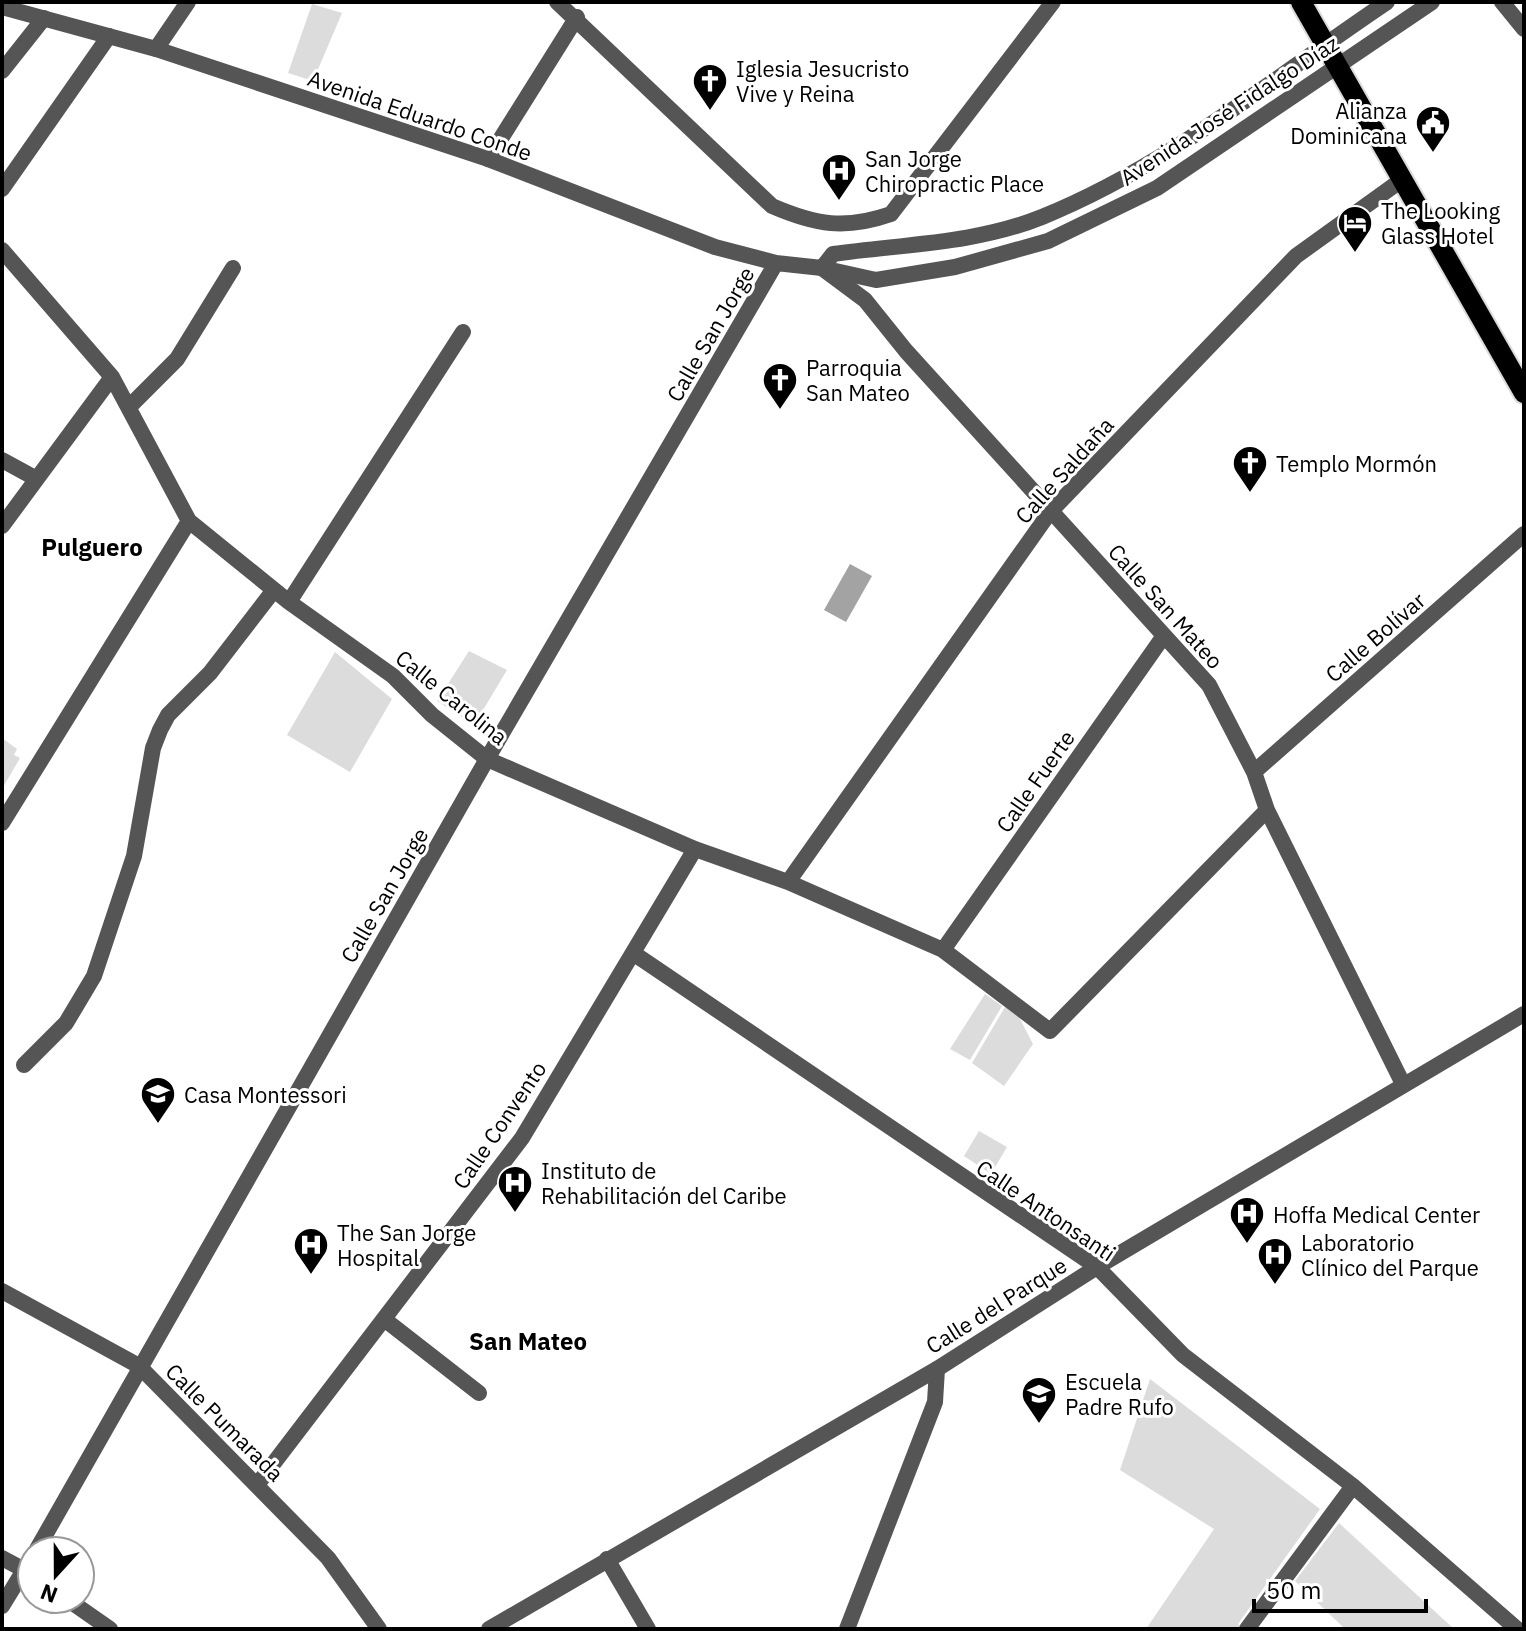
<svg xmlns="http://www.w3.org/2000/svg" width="1526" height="1631" font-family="'IBM Plex Sans',sans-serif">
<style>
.green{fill:#dcdcdc}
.water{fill:#a3a3a3}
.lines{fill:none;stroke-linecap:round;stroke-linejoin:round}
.primary-casing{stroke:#dbdbdb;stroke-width:24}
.minor{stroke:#555;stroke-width:16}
.tertiary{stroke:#555;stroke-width:16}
.primary{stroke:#000;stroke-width:20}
.labels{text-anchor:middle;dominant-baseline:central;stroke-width:6;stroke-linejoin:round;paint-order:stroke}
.poi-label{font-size:22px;fill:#000;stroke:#fff;text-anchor:start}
.street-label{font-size:22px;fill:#000;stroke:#fff}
.neighbourhood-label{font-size:24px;font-weight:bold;fill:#000;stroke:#fff}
</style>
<rect width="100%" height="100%" fill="#fff"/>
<path class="green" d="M312 4 342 13 313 81 288 73Z
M469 651 507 670 477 720 468 721 437 701Z
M335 652 392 699 350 772 287 735Z
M2 738 17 749 14 755 20 758 2 789Z
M985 994 1002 1006 970 1060 950 1049Z
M1005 1007 1019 1017 1033 1044 1004 1086 972 1063Z
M979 1131 1007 1147 991 1174 964 1156Z
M1150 1379 1320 1509 1238 1624 1243 1629H1146L1214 1529 1120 1470Z
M1339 1523 1454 1629H1345L1295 1581Z"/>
<path class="water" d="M850 564 872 576 846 622 824 610Z"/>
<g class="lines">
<defs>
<path id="primary" d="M1301 2 1524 393"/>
</defs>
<use href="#primary" class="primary-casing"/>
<path class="minor" d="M557 2 772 206C816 225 845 230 891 214L1053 2
M1502 2 1524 29
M156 49 188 2
M2 71 44 18
M488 159 577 17
M2 189 109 36
M2 250 112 377 189 521 289 602 393 676 432 715 487 759 695 849 788 882 943 950 1050 1031 1267 810
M822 268 865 300 906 351 1209 685 1254 772 1267 810 1403 1084
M129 407 177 359 233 268
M2 460 35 478
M2 526 112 377
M289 602 463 332
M1254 772 1524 534
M2 823 189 521
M788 882 1050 512 1296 256 1403 179
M943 950 1163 637
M633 953 1097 1267 1183 1355 1353 1486 1517 1629
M24 1065 66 1023 94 976 134 856 153 748 160 730 168 715 210 673 274 590
M2 1291 139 1366 328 1558 379 1629
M384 1319 479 1393
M257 1485 522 1138 695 849
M2 1558 32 1574
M607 1559 648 1629
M67 1599 110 1629
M847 1629 935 1402 937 1369
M1247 1629 1353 1486"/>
<path class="tertiary" d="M2 7 156 49 488 159 715 247 776 263 822 268 876 280 955 267 1048 241 1157 188 1432 2
M822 268 833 254C903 244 975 244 1042 217 1168 166 1275 77 1387 2
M36 1551 487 759 776 263
M2 1606 32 1557
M489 1629 937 1369 1097 1267 1524 1014"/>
<use href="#primary" class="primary"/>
</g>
<defs>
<symbol id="church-pin" viewBox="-11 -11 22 30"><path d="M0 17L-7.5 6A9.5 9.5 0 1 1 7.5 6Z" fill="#000" stroke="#fff"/><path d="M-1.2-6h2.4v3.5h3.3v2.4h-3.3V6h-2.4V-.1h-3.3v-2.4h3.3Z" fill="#fff"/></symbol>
<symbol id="civic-pin" viewBox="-11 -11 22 30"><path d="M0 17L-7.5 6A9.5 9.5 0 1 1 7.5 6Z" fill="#000" stroke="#fff"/><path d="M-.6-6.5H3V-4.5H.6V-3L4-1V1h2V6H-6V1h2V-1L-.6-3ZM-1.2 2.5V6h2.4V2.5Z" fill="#fff"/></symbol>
<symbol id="hospital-pin" viewBox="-11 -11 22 30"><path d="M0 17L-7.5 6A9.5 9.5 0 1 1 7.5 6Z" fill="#000" stroke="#fff"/><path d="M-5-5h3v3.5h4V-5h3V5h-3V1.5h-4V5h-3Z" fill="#fff"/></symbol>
<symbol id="hotel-pin" viewBox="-11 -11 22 30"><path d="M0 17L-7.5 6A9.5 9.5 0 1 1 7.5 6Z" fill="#000" stroke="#fff"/><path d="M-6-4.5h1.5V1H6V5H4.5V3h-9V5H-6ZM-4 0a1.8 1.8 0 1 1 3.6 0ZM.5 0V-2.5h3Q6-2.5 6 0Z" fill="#fff"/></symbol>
<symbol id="school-pin" viewBox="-11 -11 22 30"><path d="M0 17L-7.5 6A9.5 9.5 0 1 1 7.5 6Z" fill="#000" stroke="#fff"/><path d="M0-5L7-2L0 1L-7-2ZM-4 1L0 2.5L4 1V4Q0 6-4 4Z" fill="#fff"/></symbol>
</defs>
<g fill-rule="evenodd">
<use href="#church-pin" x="690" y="61" width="40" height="54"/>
<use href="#civic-pin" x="1413" y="103" width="40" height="54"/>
<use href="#hospital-pin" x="819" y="151" width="40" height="54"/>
<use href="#hotel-pin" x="1335" y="203" width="40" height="54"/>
<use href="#church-pin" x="760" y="360" width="40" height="54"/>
<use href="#church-pin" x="1230" y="443" width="40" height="54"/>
<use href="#school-pin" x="138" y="1074" width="40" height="54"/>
<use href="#hospital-pin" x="495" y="1163" width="40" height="54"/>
<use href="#hospital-pin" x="1227" y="1194" width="40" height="54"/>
<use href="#hospital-pin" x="291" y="1225" width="40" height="54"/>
<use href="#hospital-pin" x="1255" y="1235" width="40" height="54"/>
<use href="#school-pin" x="1019" y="1374" width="40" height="54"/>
</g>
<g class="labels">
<g class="poi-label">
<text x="736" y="68">Iglesia Jesucristo<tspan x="736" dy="25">Vive y Reina</tspan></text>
<text x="1407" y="110" text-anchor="end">Alianza<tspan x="1407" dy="25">Dominicana</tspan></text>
<text x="865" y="158">San Jorge<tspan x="865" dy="25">Chiropractic Place</tspan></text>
<text x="1381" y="210">The Looking<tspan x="1381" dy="25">Glass Hotel</tspan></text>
<text x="806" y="367">Parroquia<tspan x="806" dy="25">San Mateo</tspan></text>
<text x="1276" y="463">Templo Mormón</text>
<text x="184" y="1094">Casa Montessori</text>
<text x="541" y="1170">Instituto de<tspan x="541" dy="25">Rehabilitación del Caribe</tspan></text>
<text x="1273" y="1214">Hoffa Medical Center</text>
<text x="337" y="1232">The San Jorge<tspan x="337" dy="25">Hospital</tspan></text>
<text x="1301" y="1242">Laboratorio<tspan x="1301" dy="25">Clínico del Parque</tspan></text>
<text x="1065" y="1381">Escuela<tspan x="1065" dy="25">Padre Rufo</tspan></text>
</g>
<g class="street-label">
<text transform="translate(1229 110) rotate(-33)">Avenida José Fidalgo Díaz</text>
<text transform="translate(420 115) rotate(19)">Avenida Eduardo Conde</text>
<text transform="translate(710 334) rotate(-60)">Calle San Jorge</text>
<text transform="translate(1064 470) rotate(-48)">Calle Saldaña</text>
<text transform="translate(1166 606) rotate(48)">Calle San Mateo</text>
<text transform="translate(1375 637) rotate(-41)">Calle Bolívar</text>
<text transform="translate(452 697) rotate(39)">Calle Carolina</text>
<text transform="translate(1035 781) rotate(-55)">Calle Fuerte</text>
<text transform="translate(384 895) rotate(-60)">Calle San Jorge</text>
<text transform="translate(499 1125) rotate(-56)">Calle Convento</text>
<text transform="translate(1046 1210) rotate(34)">Calle Antonsanti</text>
<text transform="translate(996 1305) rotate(-32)">Calle del Parque</text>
<text transform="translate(225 1422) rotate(45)">Calle Pumarada</text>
</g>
<g class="neighbourhood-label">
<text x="92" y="547">Pulguero</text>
<text x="528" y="1341">San Mateo</text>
</g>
</g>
<rect width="1526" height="1631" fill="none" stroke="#000000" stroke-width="8"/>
<g transform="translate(56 1575) rotate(201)"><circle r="38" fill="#ffffff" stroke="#999999" stroke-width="2"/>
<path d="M0-6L14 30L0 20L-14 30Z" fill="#000000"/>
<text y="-12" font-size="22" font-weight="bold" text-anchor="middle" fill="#000000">N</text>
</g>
<path d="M1254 1599v12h172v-12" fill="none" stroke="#000000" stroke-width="4"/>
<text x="1266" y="1599" font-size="24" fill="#000000" stroke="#ffffff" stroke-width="6" paint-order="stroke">50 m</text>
</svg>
